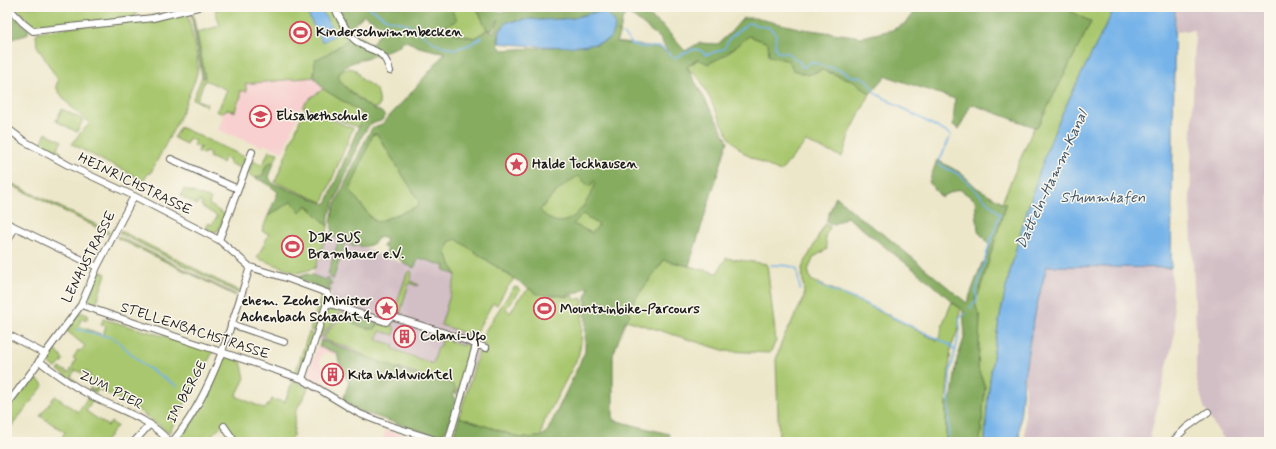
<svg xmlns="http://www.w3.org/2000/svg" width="1276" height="449" font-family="Mynerve,sans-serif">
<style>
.built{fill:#f7d0cf}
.industrial{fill:#d2bec5}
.green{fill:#a9c76e;stroke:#627245}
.forest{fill:#86ac61;stroke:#51643e;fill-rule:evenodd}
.water{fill:#76b3e9;stroke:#496882}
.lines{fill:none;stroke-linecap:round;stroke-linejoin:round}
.stream{stroke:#76b3e9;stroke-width:1.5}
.minor-casing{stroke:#656359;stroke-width:8}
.minor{stroke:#fff;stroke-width:6}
.labels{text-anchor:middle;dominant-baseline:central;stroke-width:3;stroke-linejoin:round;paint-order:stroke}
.poi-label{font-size:14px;font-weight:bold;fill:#1c1c1c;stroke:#fbf7ec;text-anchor:start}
.street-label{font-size:14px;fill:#1c1c1c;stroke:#fbf7ec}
.water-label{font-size:15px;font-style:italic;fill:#40586e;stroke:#fbf7ec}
</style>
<rect width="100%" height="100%" fill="#fbf7ec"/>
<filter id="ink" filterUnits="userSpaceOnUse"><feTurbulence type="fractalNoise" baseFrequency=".025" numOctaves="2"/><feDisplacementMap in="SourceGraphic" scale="8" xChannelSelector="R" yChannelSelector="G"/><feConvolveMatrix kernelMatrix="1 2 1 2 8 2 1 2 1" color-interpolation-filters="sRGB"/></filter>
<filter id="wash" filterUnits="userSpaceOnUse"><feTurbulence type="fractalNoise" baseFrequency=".012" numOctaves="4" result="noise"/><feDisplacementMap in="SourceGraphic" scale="16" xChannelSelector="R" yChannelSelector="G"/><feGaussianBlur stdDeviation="0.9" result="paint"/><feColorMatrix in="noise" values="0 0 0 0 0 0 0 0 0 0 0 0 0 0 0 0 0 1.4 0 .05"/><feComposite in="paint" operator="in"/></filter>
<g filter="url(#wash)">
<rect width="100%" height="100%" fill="#ede7ca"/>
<path class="built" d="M314 77 323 89 310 98 301 108 283 152 264 144 263 147 218 130 223 118 221 113 228 109 235 112 237 104 241 97 240 90 247 91 245 84Z
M317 346 337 353 336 355 324 353 319 360 324 371 322 380 335 390 334 392 309 376 308 373Z
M386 430 428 442H382Z"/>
<path class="industrial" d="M1175 7H1269V442H1226L1214 425 1204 407 1196 378V329L1190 201 1195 30 1176 32Z
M327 233 339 239 328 274 345 243 355 246 356 245 414 268 418 258 446 266 444 270 456 275 441 325 476 337 481 342 464 395 456 389 431 381 317 339 332 293 309 283Z
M1047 266 1171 268 1175 333 1149 442H1025V372L1036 308Z"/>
<path class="green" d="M16 7H140L132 19 60 26V24H58V26L33 28 23 21 26 18Z
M226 7H332L348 36 347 37 348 40 325 55 315 60 314 77 245 84 247 91H240L241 97 237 104 235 112 228 109 221 113 216 111 218 108H219L227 90 205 80 197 100 207 104 206 107 203 104 193 99 202 77H205L197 32 220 26 215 10Z
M450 7H476L487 29 476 38 457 34 442 28 457 20Z
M1063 7H1115C1095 48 1073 88 1055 130 1043 159 1033 191 1024 221 1002 293 988 367 985 442H980L985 387 978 369 980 317 976 307 975 297 978 295 1006 204 1002 202 1034 127 1037 128 1091 22Z
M187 11 197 57 198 69 195 80 179 119 150 174 148 173 144 181 111 164H109L72 144 80 133 90 123C77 114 64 101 56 87L58 80 37 46 36 34 39 32Z
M749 36 768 43 789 61 808 75 822 70 854 81 870 94 850 133 842 157 806 142 780 172 745 154 730 139 701 81 687 67 699 59 724 56Z
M350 68 356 70C358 73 359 76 361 78 364 82 368 83 372 86 378 90 380 98 379 106L375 108H371L343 85 338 77 341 71Z
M323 89 364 114 358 127 302 107 310 98Z
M62 109 83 120 77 132 56 121Z
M304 110 353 128 323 202 275 182Z
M180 127 245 157 242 169 229 163 230 160 225 157 222 163 209 157 210 153 205 151 204 154 198 152 199 148H202L193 145 195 141 189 138 186 144 174 138Z
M46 133 62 141 57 149 61 152 62 156 40 145Z
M373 134H377L419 201 418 206 378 222 372 219 350 190Z
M269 151H270L278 153 274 163 271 162 265 167 263 175 255 178 248 174 252 161 263 164Z
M578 176 590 186 595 180 596 183C586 206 565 240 540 210 551 196 563 185 578 176Z
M7 181 109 231 108 235 104 231 7 183Z
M184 189 211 199 209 204 225 215 218 231 213 232 206 228 209 223 212 225 217 216 201 206 202 203 199 201 197 205 181 196Z
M292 201 306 205 324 222 328 227 327 233 315 268 297 273 257 258 269 234 262 231 268 216Z
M583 214 599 225 592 233 573 224Z
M825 224 830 227 825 236 827 249 814 257 808 270 811 280 865 304 938 341 945 318 952 302 960 309 959 328 951 348 946 404V442H779L776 360 781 343 804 298V294L802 268Z
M121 231 239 291 238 293 119 233Z
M118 236 236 295V296L117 238Z
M456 239 514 279 506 289 497 305 493 303 476 332 478 334 476 337 441 325 456 275 446 253 449 242Z
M726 258 767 264 776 341 770 353 726 351 626 320 629 315 628 309 664 260 717 273Z
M100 271 106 274 95 307 86 304Z
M411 271 412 274 410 281 419 285 418 286 409 283 400 314 394 312 407 273Z
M517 287 520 291 506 308 510 313 519 298 529 289 565 297 573 296 575 300 581 298 583 301 581 343 578 357 543 424 541 437 521 438 459 417 479 352 486 350 481 339 483 334 513 288Z
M322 293 325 294 326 297 315 332 310 330Z
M332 307 341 310C337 321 327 327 321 337L318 336 328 309Z
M80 312 88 315 87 320 81 318 79 326 103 335 106 326 101 325 103 319 214 350 169 433 130 404 98 389 96 393 89 389 90 388 94 390 98 383 88 377 90 374 85 371 82 373 75 370 71 377 75 380V382L58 370 60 368 69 373 76 360 73 358 78 350 80 351 85 346 67 331Z
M343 312 353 316 350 318 375 329 379 323 390 326 392 324 395 330 394 335 380 331 377 340 394 345 393 349 433 364 438 347H440L444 335H445L444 339 463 346 464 343 468 345 471 352 457 394C445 391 436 382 424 377 418 374 411 372 404 369 400 368 396 369 392 368 376 363 362 353 346 347 339 344 330 343 323 338L331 327 340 319Z
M309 332 312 334V336L313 337 301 374H296V371Z
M54 348 63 359 62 362 56 368C52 366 46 363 46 358Z
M224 356 229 357 241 361 245 378 236 396 265 409 272 399 285 402 293 380 308 389 296 411 293 436 287 442H242L224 423 206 441 207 442H176C197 420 212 388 221 359Z
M33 376 44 385 7 432V410Z
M55 396 78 412 88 397 93 400 86 411 108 426 111 422 117 426 105 442H59L65 432 40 416Z"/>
<path class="forest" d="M334 7H450L457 20 443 28 457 34 475 38 487 30 492 32H495L494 31 499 19 491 31 487 29 476 7H491L492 10 502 12 507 11V7H637L664 27 685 51 699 43 718 44 730 33 743 18H755L803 29 862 37 892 30 906 23 919 7H1063L1091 22 1037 128 971 104 959 129 953 125 955 99 886 76 870 94 854 81 822 70 808 75 793 70 789 61 769 56 768 43 749 36 724 56 708 64 698 59 687 67 728 141 689 266 664 260 628 309 630 315 626 320 613 355V420L669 434 671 442H456L453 437 459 417 521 438 541 437 548 430 585 352 586 297 589 286 579 292 566 296 537 294 456 239 449 242 446 253 456 275 444 270 445 266 419 258 414 268 404 264 399 258 385 254 388 249 383 247 386 239 379 237C375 245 364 249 356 245L355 247 345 243 333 280 328 274 339 239 329 235 332 230 331 221 334 207 366 139 372 128 382 124 410 94 445 53 419 47 406 41H401L400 46 349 64 341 71 338 77C345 89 358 99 370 107 377 112 379 108 385 116L381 121 370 124 362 136 329 215 328 227 324 222 307 205 300 212 292 201 268 216 278 192 266 183 255 178 263 175 265 167 271 162 274 163 269 177 272 183 326 204 364 114 323 89 314 77 315 60C330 53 344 44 355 33L371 45 384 27 364 15 349 29ZM605 12 614 21 610 38 598 44 502 50 498 45 499 31 507 22 532 19 540 20 562 19 574 18 591 13ZM628 13 660 38 668 53 659 48 616 42 620 33 617 31 620 32 623 17ZM373 134H377L419 201 418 206 378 222 372 219 350 190ZM578 176 590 187 594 181 596 183C586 206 565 240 540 210 551 196 563 185 578 176ZM583 214 599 225 592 233 573 224Z
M191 14H193L205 78 202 77Z
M14 16 29 30 27 35 7 40V23Z
M937 160 961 173 977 188 1006 204 978 296 975 297 976 307 980 317 978 369 985 387 980 442H946V404L952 396 957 360 965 335 963 311 931 283 847 217 832 225 826 221 836 196 859 217 887 237 967 303 982 263 986 259 990 246 978 231 975 200 959 189 941 197 929 182Z
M307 274 312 275 326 280 327 277 332 283 331 285 327 283V285L330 287V292L301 280 298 281 297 278Z
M353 316 379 323 375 329C367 329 357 326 350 321V318Z
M321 340 431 381 432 376C441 376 451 381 456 389L452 395 456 398 448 427 442 436H436L359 411 343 400 349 382 341 370 337 353 319 347Z"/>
<path class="water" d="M312 7H320L336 35 322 42 306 11Z
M1115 7H1175L1171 268 1047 266C1031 323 1021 383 1019 442H985C988 367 1002 293 1024 221 1033 191 1043 159 1055 130 1073 88 1095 48 1115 7Z
M605 12 614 21C615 27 615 33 610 38 595 52 520 45 499 43L500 31 507 22 532 19 540 20 562 19 574 18 591 13Z"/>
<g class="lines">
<path class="stream" d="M368 7 387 19 407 24 436 44 454 49 469 45 482 37
M623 34 632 44 642 47H661L674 58 694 49 702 51 706 55 724 49 729 39 748 23 770 28 776 34 775 46 777 52 787 53 800 62 801 66 804 67 811 62 842 71 854 77 860 76 869 82 875 93 951 135 938 164 960 175 1000 214 990 242 976 292 977 300 970 308
M771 265C779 266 790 264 797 269L800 289
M818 285 864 303 950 345 955 351
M76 329 114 338 145 366 177 386
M948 442 950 373 960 330 959 318 966 313"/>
</g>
</g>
<g filter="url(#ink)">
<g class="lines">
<defs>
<path id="minor" d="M8 7 23 23 33 31 153 18 198 7
M334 7C340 18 346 33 356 41 372 54 383 46 390 71
M7 128 24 141 68 165 134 196 219 240 250 267 286 278 327 293 329 297 327 303 302 379
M171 159 238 189
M7 223 97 267
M219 240 252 152
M7 242 15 227
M327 303 386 322 391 316 445 333 486 348
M81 305 302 379 360 414 388 425 442 442
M231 324 284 342
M7 334 45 354
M39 361C56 374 74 387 94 397 123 412 146 416 170 442
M7 405 81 305 97 267 134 196
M224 426 235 442
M134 442 150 424
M172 442C213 394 231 326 250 267
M448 442 476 345
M1172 442 1186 428 1208 412"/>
</defs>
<use href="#minor" class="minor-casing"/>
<use href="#minor" class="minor"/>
</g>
</g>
<defs>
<symbol id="stadium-ring" viewBox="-11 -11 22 22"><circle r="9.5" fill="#fbf7ec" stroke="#d1495b" stroke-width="1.5"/><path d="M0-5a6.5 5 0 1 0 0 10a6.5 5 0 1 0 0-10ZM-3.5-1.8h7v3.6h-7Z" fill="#d1495b"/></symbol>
<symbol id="school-ring" viewBox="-11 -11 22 22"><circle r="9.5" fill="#fbf7ec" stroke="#d1495b" stroke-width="1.5"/><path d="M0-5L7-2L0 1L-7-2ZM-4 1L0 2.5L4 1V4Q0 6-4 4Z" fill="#d1495b"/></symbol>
<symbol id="sight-ring" viewBox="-11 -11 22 22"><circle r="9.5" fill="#fbf7ec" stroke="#d1495b" stroke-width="1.5"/><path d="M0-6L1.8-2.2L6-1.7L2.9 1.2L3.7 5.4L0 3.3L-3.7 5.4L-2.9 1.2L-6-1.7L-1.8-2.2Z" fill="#d1495b"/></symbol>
<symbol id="building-ring" viewBox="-11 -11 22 22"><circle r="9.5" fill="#fbf7ec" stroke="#d1495b" stroke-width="1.5"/><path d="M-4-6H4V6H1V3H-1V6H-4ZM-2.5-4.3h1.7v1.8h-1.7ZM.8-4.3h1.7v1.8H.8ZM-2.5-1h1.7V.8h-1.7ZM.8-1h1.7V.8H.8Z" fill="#d1495b"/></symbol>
</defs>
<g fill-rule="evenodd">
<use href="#stadium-ring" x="288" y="20" width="25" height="25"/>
<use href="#school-ring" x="248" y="104" width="25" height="25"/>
<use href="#sight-ring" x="504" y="152" width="25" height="25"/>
<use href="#stadium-ring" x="280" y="234" width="25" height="25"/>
<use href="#sight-ring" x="374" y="296" width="25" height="25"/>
<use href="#stadium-ring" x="532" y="296" width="25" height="25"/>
<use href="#building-ring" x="392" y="324" width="25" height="25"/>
<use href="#building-ring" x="320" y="362" width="25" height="25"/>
</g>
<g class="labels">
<g class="poi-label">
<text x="316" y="32">Kinderschwimmbecken</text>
<text x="276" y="116">Elisabethschule</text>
<text x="532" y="164">Halde Tockhausen</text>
<text x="308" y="238">DJK SUS<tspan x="308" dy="16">Brambauer e.V.</tspan></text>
<text x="372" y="301" text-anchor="end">ehem. Zeche Minister<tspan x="372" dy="16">Achenbach Schacht 4</tspan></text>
<text x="560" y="309">Mountainbike-Parcours</text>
<text x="420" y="336">Colani-Ufo</text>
<text x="348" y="375">Kita Waldwichtel</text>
</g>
<g class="street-label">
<text transform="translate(135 184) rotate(26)">HEINRICHSTRASSE</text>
<text transform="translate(89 257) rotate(-63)">LENAUSTRASSE</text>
<text transform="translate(195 331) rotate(18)">STELLENBACHSTRASSE</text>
<text transform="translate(111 390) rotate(27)">ZUM PIER</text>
<text transform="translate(187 392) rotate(-62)">IM BERGE</text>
</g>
<g class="water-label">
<text transform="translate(1052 180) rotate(-65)">Datteln-Hamm-Kanal</text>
<text x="1103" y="198">Stummhafen</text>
</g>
</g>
<rect width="1276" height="449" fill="none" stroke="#fbf7ec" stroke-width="24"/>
</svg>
